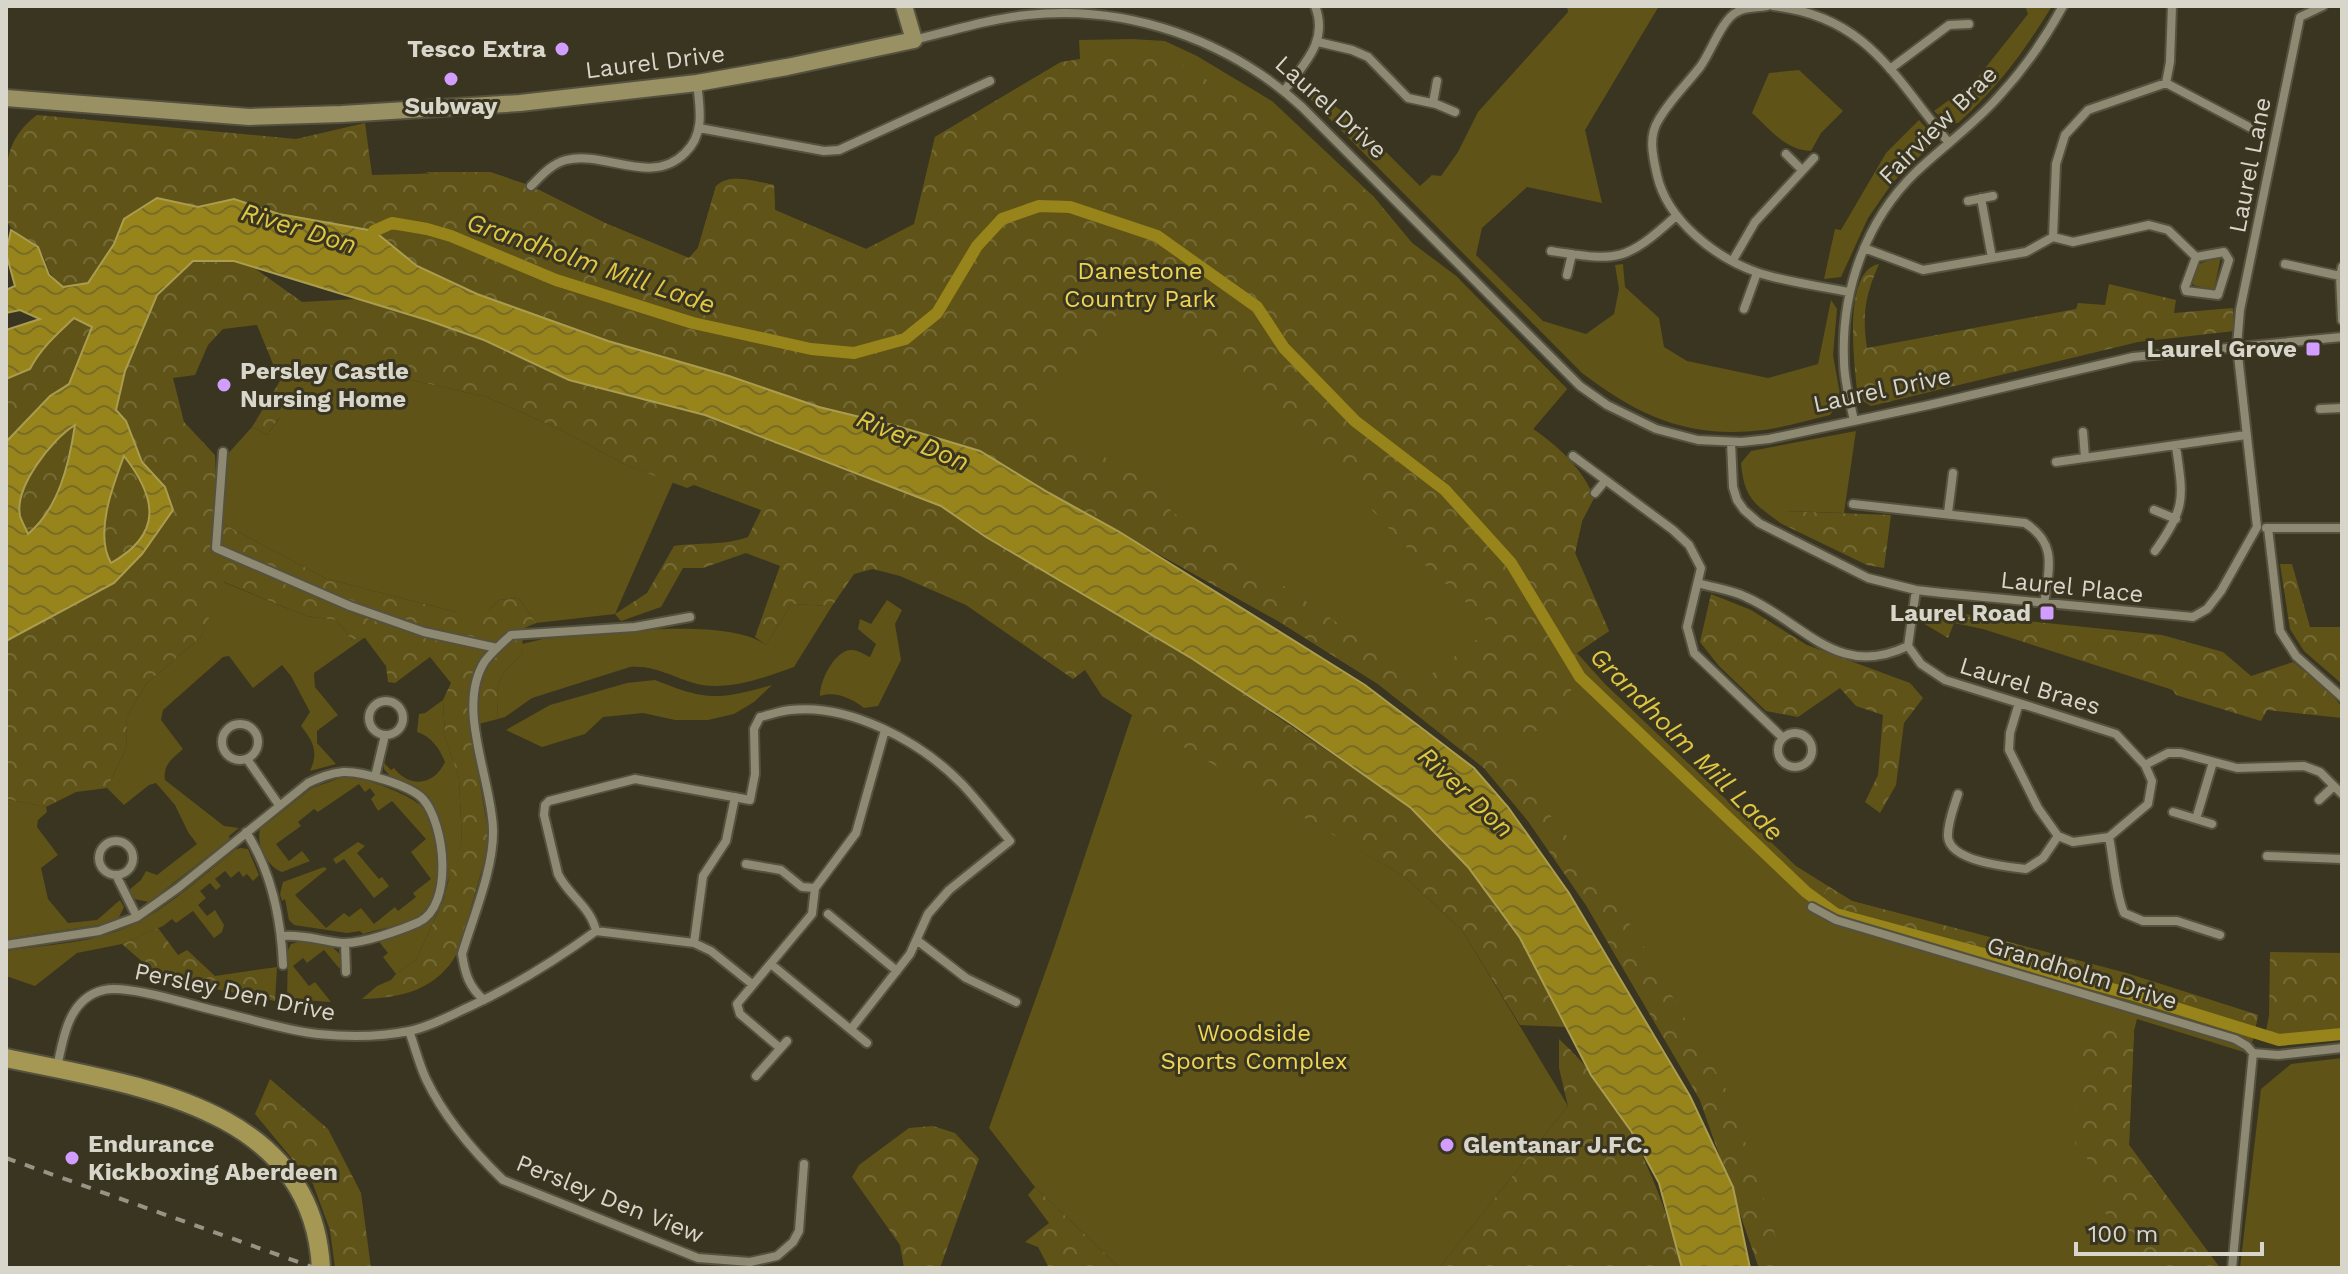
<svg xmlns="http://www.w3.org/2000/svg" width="2348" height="1274" font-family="'Work Sans',sans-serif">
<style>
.green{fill:#5f5317}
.forest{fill:url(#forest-crowns);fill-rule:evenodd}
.water{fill:url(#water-waves);stroke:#aa9d4f;stroke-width:2;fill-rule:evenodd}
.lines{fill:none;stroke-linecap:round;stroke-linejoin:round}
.canal{stroke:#97841a;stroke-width:12}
.street-casing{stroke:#54513f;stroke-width:12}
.secondary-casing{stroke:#54513f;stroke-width:20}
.primary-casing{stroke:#54513f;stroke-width:22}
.street{stroke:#8d8972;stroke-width:8}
.secondary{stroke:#999063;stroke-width:16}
.primary{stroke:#a59854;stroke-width:18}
.rail{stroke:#979485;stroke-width:4;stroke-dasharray:10 10;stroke-linecap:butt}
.poi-dot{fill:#d19dfe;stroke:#3a3521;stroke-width:3}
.labels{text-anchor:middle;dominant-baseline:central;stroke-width:6;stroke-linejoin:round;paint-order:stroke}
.poi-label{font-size:24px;font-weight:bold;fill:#d8d6ca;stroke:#3a3521;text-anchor:end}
.street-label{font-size:24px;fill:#d8d6ca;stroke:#3a3521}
.park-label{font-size:24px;fill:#eed553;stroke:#3a3521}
.water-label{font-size:26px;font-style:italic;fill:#e0c742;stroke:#3a3521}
</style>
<defs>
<pattern id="forest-crowns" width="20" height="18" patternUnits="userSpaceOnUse" patternTransform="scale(2)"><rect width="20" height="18" fill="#5f5317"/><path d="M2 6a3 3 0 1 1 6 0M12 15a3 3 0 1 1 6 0" fill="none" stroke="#756b37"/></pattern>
<pattern id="water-waves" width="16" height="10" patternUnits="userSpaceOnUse" patternTransform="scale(2)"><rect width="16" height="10" fill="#97841a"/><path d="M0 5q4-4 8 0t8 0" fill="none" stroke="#796c26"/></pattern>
</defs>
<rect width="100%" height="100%" fill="#3a3521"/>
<path class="green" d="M1567 6H1659L1585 130 1602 203 1527 187 1482 228 1476 255 1543 321 1586 334 1614 314 1619 289 1615 265 1623 264 1625 287 1659 318 1664 347 1687 361 1768 378 1818 364 1831 300 1837 309 1833 355 1841 400 1830 415C1808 420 1786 427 1764 430 1689 439 1640 417 1582 373L1305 94 1302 82 1354 120 1420 186 1432 175 1441 176 1458 152 1478 112 1568 12Z
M2025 6H2052C2023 53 1999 86 1958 123H1947L1934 111 1975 81 2028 14Z
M1132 39 1165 41 1197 56 1272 101 1373 196 1412 243 1456 276 1567 389 1533 429C1558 446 1583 469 1594 498L1582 521 1575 553 1609 631 1577 653 1605 684 1796 866 1852 901 2126 973 2258 1015 2253 1040 2247 1053 2137 1019 2134 1031 2129 1145 2220 1268H1759L1700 1100 1586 905 1528 821 1484 768 1378 684 1278 621 1118 531 426 172H490L531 186 605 223 689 258 698 248 716 186C732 172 755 182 774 185L775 210 866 249 915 224 935 137 1061 62 1080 59 1079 40Z
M1799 70 1843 111 1821 133 1811 151C1785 150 1771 130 1752 113L1769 73Z
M1919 120 1929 131 1931 141 1926 150 1893 182 1868 218 1841 277 1824 279 1835 229 1841 230 1886 153Z
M2221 256 2214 290 2193 285 2192 280 2199 264Z
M362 369 487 397 561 430 626 465 673 482 615 614 536 623 519 598 499 600 487 612H456L327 579 218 521 216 467 252 427 267 435 303 386 318 375 337 384 346 371Z
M1856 431 1844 513 1785 511 1782 524C1754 504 1744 498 1741 463L1751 451Z
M223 582 306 616 336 620 352 640 364 638 314 673 315 687 338 715 317 731V743L336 764 310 771C319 752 313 741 301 726L310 712 291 676 282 665 253 688 229 656 223 657 163 710 161 720 183 749C172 759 163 764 165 780L224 826 239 828 229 836 230 839 149 902 134 899 129 890 141 880 146 871 157 875 197 844 188 832 175 805 156 783 149 785 124 805 107 788 126 749 127 716 146 684 201 637Z
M887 600 902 610 895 624 901 660 878 706 864 708C851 698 835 691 820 696 819 682 835 649 852 650 858 650 865 655 870 657L876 644 858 629 860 619 871 624Z
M791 604 832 606 794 667C766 677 732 690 702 685 676 680 658 665 630 667L532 698 505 717 498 719C496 683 494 679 523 654L522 644 543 639C597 635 724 615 766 645Z
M655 680C707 701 718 700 772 685L754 702 734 714 708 720H675L643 713 603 717 585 734 542 747 506 730 550 705 627 683Z
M443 700 445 737 459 778 462 843 446 886 443 832 429 797 417 787 390 776 384 769V763L391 770 394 768C409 788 434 786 445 762 440 749 431 736 417 732L419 714 425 713Z
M1132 715 1405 877 1462 930 1568 1106 1439 1268H1120L1035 1187 989 1128 1055 945Z
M340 778C358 777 372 782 388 788 433 806 435 817 437 863 438 878 436 899 425 910 409 927 383 927 363 934L360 931 347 933 294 925 289 920 285 899 282 901 280 894 283 882 324 867 327 869 295 895 326 928 344 913 349 917 361 908 374 924 395 907 398 911 416 897 413 893 431 879 411 852 426 839 392 801 378 811 371 799 375 795 370 788 365 792 359 784 318 812 314 809 298 822 301 826 276 844 289 861 302 851 310 861 282 872C267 867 256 844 260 829L312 788Z
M6 799 46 807 47 812 38 820 37 827 58 855 41 868 48 899 68 923 97 920 120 900 124 907 118 919 98 925 6 939Z
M358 842 365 846 357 853 379 879 382 877 389 886 374 898 344 859 336 864 333 859Z
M241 848 248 849 259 875 253 881 247 874 243 877 239 871 231 878 225 871 215 879 221 886 216 890 210 883 200 891 206 898 198 905 207 916 215 910 224 925 222 932 214 938 193 911 176 923 172 919 163 926 122 944 77 953 35 986 6 976V951C42 945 81 944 115 932 161 916 198 879 236 849Z
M437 914 416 960 396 974 383 957 388 953 380 943 382 939 428 923Z
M305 940 331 946 341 955V967L339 968 324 950 307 963 303 958 293 966 309 986 315 982 331 1002 287 999 288 950 291 944Z
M2342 1058V1268H2240L2261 1089 2291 1064Z"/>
<path class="forest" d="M1157 49 1246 104 1373 196 1412 243 1456 276 1567 389 1533 429C1558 446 1583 469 1594 498L1582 521 1575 553 1609 631 1576 653 1566 726 1489 739 1570 840 1634 930 1731 1098 1786 1268H1759L1700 1100 1586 905 1528 821 1484 768 1378 684 1278 621 1049 493 980 451 897 426 819 407 729 376 608 341 477 294 417 266 373 231 279 214 234 199 198 207 157 198 124 219 114 244 88 283 63 287C43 270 51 267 39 249 30 236 14 238 6 219 6 174 0 143 37 115L296 139 365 123 372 175 490 172 531 186 605 223 689 258 698 248 716 186C732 172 755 182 774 185L775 210 866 249 914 224 935 137 1061 62ZM1133 297 1177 329 1234 361 1410 551 1493 627 1417 685 1381 653 1252 564 1172 512 1149 483 1034 416 1039 389 1091 343Z
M193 261H233L253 267 302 302 357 299 427 320 483 340 569 380 704 415 941 506 986 537 1191 658 1411 808 1468 867 1520 938 1566 1027 1520 1025 1462 930 1405 877 1168 738 1102 696 1085 670 1073 679 966 605 900 576 873 569 854 574 832 606 791 604 766 645 755 637 780 566 746 553 703 568H683L661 607 621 621 615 614 647 593 674 546C701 542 723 546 748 537L761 510 694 485 687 488 626 465 561 430 487 397 362 369 346 371 337 384 318 375 303 386 307 413 279 418 267 435 252 427 280 381 257 325 223 329 208 345 195 375 173 378 184 422 215 455 218 521 327 579 456 612H487L499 600 519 598 536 623 522 629 523 654C494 679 496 683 498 719L470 726 487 825V852L458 952C437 990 402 998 362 999L377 986 391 980 396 974 416 960 444 899 452 866 462 843 459 778 445 737 443 700 451 683 430 657 395 683 388 682 386 666 365 638 352 640 336 620 306 616 224 582 201 637 146 684 127 716 126 749 107 788 76 792 46 807 6 799V641L114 583 142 554 173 510 165 487 142 462 126 421 116 411 125 371 157 295Z
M1879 264C1865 296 1862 314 1867 348L2076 309 2078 303 2105 305 2109 284 2176 300 2174 313 2233 308 2234 331 2138 342 1871 406 1858 398C1855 369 1841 271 1879 264Z
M74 318 92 327 69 384 50 396 6 442V379L30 369C41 348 57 333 74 318Z
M75 424C66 465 60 505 28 535 26 529 22 522 20 516 13 487 52 440 75 424Z
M124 455C145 483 165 521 132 551 127 556 117 559 110 563 94 532 114 487 124 455Z
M1784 511 1891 515 1884 568 1867 565 1782 524Z
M2280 564H2292L2310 627H2342V684L2304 651 2290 629Z
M1711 594 1751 610 1807 645 1910 683 1923 698 1904 723 1896 785 1880 813 1865 802 1878 775 1883 715 1856 706 1840 688 1798 717 1766 711 1719 666 1700 642Z
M1952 613 2162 635 2223 652 2251 676 2293 662 2325 687 2342 707V718L2267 710 2261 721 2176 695 2173 690 1983 629 1954 623 1948 638 1923 623 1927 619Z
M1828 886 1852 901 2126 973 2258 1015 2255 1030 2100 981 1840 911 1822 898Z
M158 928 178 955 187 950 215 976 277 967 275 1001 161 978 122 944Z
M2270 952 2342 953V1030L2280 1035 2266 1031 2269 1016Z
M2089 1018 2134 1031 2129 1145 2220 1268H2148L2121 1242 2090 1184 2088 1160 2075 1143 2078 1081Z
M1559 1039C1623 1097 1661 1185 1682 1268H1439L1568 1106 1559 1068Z
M270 1079 328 1129 361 1193 371 1268H335L330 1230 313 1184 255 1114Z
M933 1126 955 1133 979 1159 940 1268H904L900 1245 852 1177 859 1165 909 1128Z
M1035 1187 1120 1268H1049L1038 1247 1025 1242 1049 1223 1028 1195Z"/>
<path class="water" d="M157 198 198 207 234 199 279 214 374 231 417 266 477 294 608 341 729 376 819 407 897 426 980 451 1049 493 1118 531 1365 685 1474 768 1508 807 1569 893 1690 1096 1733 1187 1750 1268H1682L1659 1183 1631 1131 1591 1075 1520 938 1468 867 1411 808 1293 725 1191 658 986 537 941 506 705 415 569 380 484 340 427 320 234 261H193L157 295 125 371 116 410 126 421 142 462 165 487 173 510 142 554 114 583 6 641V442L50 396 69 384 92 327 74 318C57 334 41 348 30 369L6 379V330L40 319 20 310 6 313V290L15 286 6 253 11 230 38 247 49 275 63 287 88 283 114 244 124 219ZM75 425C69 464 59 508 28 534 26 529 22 522 20 516 14 487 52 439 75 425ZM124 456C157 498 163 534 111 563 94 534 113 485 124 456Z"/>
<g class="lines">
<path class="canal" d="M374 231 392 223 427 229 451 236 556 280 693 323 811 349 854 353 905 339 937 313 977 246 1002 219 1039 206 1070 207 1157 236 1257 307 1284 348 1355 421 1445 490 1511 563 1580 677 1806 892 1836 914 2134 995 2279 1040 2342 1034"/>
<defs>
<path id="street" d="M1767 6C1758 8 1744 7 1737 12 1722 19 1710 54 1700 67 1686 85 1668 102 1658 121 1648 137 1653 157 1657 175 1667 220 1715 258 1759 273 1787 282 1819 286 1849 292
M1773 6C1867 16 1895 78 1949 143
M914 40C951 31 989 19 1027 15 1127 4 1229 40 1302 107L1580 386 1607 405 1656 429 1698 440 1741 442 1769 439 1929 405 2133 357 2342 337
M1318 42 1352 50 1368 57 1408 98 1436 104 1455 112
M1890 69 1949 25 1969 24
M2166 83 2251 128
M1284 91C1304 64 1329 41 1315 6
M1433 103 1437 81
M699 128 824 151 839 150 990 81
M1786 154 1802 170
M531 186C541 176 551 164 566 160 605 150 651 187 685 153 705 134 700 109 697 83
M1981 198 1992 258
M1968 201 1993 196
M2053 237 2056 164 2065 135 2088 110 2166 83 2170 62 2172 6
M1864 248 1923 270 2026 252 2053 237 2073 242 2149 225 2168 230 2196 257
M1551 251C1618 261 1624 263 1676 216
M2224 252 2229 260 2218 295 2186 291 2185 287 2196 257Z
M1733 260 1755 222 1814 158
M2285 264 2340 276
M2342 267 2340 276 2342 320
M1567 275 1572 254
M1744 309 1757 273
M2320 409 2342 408
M1854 421C1850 401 1844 381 1844 361 1841 292 1865 222 1915 173 1942 147 1975 124 2000 95 2024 69 2046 37 2063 6
M2083 432 2085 458
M1731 442 1733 487 1737 500 1744 510 1759 523 1868 578 1916 590 1942 593 2193 617 2207 609 2221 591 2257 527 2237 346 2240 310 2300 17 2323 6
M223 452 216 548 350 606 424 632 497 648
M1573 456 1673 530 1689 545 1701 568 1687 627 1694 653 1783 738
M2056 462 2246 435
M1595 493 1605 481
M1853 504 2025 523C2059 544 2048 571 2044 605
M2154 510 2176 519
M1948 513 1953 473
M2266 528H2342
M2268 528 2280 631 2296 656 2342 697
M2155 551C2187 507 2183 497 2176 446
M1698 583C1714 588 1732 590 1746 597 1805 623 1837 680 1908 646
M1908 646 1921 664 1945 680 2019 703 2116 734 2145 765 2152 781 2148 804 2109 837 2073 842 2058 836 2038 808 2009 750 2010 733 2019 703
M1908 646 1916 590
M369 718a17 17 0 1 1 34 0a17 17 0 1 1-34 0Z
M222 742a18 18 0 1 1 36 0a18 18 0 1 1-36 0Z
M1778 750a17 17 0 1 1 34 0a17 17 0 1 1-34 0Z
M247 759 279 805
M2145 765 2168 753H2181L2237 768 2304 766 2320 772 2342 794
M375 777 385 735
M1958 794C1954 807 1947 824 1948 837 1950 861 2007 867 2026 869L2043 858 2058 836
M2319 800 2334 786
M2173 812 2196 819 2213 762
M2196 819 2212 824
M246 832C272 872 281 918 283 965
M2109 837C2114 862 2115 891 2124 913L2143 921H2177L2220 935
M99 858a17 17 0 1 1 34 0a17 17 0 1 1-34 0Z
M2267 856 2342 859
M746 864 781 870 802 887 815 888
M116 875 137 917
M1812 907 1836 920 2235 1039 2247 1046 2253 1053 2278 1055 2342 1048
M828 914 897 971
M596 931C591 907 568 895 558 874L544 815 545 805 549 801 635 779 750 800 755 774 754 729 760 717C770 715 780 711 790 710 850 703 921 742 962 784 979 802 994 822 1010 841L949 890 928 914 910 954 851 1029
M918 941 966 978 1016 1002
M345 943 346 972
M694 943 703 876 726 841 735 797
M6 945 99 931 137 917 178 888 308 783C319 778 330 773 343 772 361 771 410 785 423 799 445 824 454 905 419 922 401 930 362 944 342 943 320 941 305 934 282 936
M772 965 867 1043
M484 1000C469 987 465 974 462 954 473 917 494 868 493 830 492 780 455 707 485 661 492 652 502 643 511 635L635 627 690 617
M409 1031C415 1047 419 1064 426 1079 444 1117 473 1151 503 1180L698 1258 750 1262 777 1256 793 1242 799 1231 804 1164
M780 1048 740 1014 737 1004 812 914 815 888 856 833 885 730
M57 1068C63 1039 68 998 104 990 127 984 191 1005 217 1011 250 1019 284 1030 318 1034 347 1037 380 1037 409 1031 430 1027 451 1015 471 1006 516 985 556 960 596 931L694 943 711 951 752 984
M756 1076 787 1041
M2232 1268 2253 1053"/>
<path id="secondary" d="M6 98 249 117 342 114 520 103 697 83 787 67 914 40 904 6"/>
<path id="primary" d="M6 1058C131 1085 312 1104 321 1268"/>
</defs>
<use href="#street" class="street-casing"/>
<use href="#secondary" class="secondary-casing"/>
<use href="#primary" class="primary-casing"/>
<use href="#street" class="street"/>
<use href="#secondary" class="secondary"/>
<use href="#primary" class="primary"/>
<path class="rail" d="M6 1158 315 1268"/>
</g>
<g class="poi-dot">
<circle cx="562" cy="49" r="8"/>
<circle cx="451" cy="79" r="8"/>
<rect x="2305" y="341" width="16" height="16" rx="4"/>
<circle cx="224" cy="385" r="8"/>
<rect x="2039" y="605" width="16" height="16" rx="4"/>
<circle cx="1447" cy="1145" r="8"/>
<circle cx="72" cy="1158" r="8"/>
</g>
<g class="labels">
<g class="poi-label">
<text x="546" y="49">Tesco Extra</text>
<text x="451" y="106" text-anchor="middle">Subway</text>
<text x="2297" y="349">Laurel Grove</text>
<text x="240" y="371" text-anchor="start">Persley Castle<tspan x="240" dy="28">Nursing Home</tspan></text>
<text x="2031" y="613">Laurel Road</text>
<text x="88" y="1144" text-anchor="start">Endurance<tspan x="88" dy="28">Kickboxing Aberdeen</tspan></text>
<text x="1463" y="1145" text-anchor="start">Glentanar J.F.C.</text>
</g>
<g class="street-label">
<text transform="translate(655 62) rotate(-7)">Laurel Drive</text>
<text transform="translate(1331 107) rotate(42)">Laurel Drive</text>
<text transform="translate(1938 125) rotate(-45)">Fairview Brae</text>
<text transform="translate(2250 165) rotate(-79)">Laurel Lane</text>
<text transform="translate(1882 390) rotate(-12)">Laurel Drive</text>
<text transform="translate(2072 587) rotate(6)">Laurel Place</text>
<text transform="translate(2030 686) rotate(17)">Laurel Braes</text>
<text transform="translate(2082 973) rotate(17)">Grandholm Drive</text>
<text transform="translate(235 992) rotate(12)">Persley Den Drive</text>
<text transform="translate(610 1199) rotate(22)">Persley Den View</text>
</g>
<g class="park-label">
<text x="1140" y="271">Danestone<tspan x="1140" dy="28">Country Park</tspan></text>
<text x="1254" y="1033">Woodside<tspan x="1254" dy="28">Sports Complex</tspan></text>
</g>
<g class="water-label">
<text transform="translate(299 228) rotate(17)">River Don</text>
<text transform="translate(591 263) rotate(19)">Grandholm Mill Lade</text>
<text transform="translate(913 440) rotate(23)">River Don</text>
<text transform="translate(1687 744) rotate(45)">Grandholm Mill Lade</text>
<text transform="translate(1466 792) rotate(43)">River Don</text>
</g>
</g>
<rect width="2348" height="1274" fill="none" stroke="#d8d6ca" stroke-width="16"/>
<path d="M2076 1242v12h186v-12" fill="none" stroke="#d8d6ca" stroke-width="4"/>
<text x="2088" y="1242" font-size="24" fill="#d8d6ca" stroke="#3a3521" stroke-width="6" paint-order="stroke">100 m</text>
</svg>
